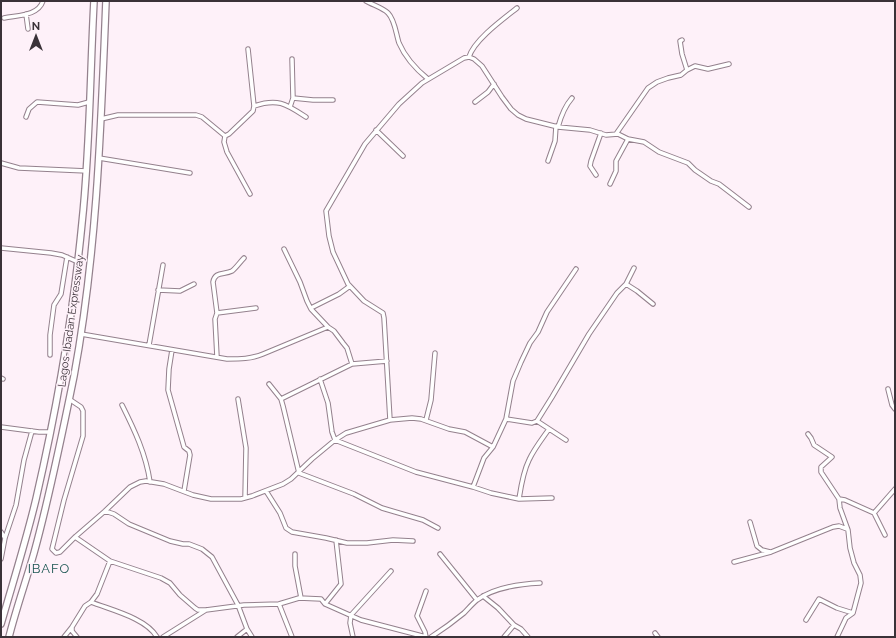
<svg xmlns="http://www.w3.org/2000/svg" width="896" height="638" font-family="Raleway,sans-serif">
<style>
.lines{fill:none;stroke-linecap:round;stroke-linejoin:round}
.minor-casing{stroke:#94818d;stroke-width:5.5}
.highway-casing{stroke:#94818d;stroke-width:8}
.minor{stroke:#fff;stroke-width:3.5}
.highway{stroke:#fff;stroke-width:5.5}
.labels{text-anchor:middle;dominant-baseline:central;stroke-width:3;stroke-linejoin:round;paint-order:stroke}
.street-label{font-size:11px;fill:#3a3238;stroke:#fef1f9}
.quarter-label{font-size:13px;letter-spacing:1px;fill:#185450;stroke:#fef1f9}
</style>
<rect width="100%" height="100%" fill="#fef1f9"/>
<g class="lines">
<defs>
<path id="minor" d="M366 1C373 5 383 8 388 13 395 20 396 34 399 43 405 57 417 70 428 79
M26 14 28 29
M4 18C18 15 38 16 43 1
M682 40 680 41 682 54 687 70
M469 57C474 40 503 19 517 8
M293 98 313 100H333
M475 102 488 92 494 84
M254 106C278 98 286 104 306 117
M290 107 293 98 292 59
M26 117 29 109 37 102 78 105 89 102
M101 119 118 115H196L202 117 225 136
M558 127C561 116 565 106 572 98
M376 130 403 156
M616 134 648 88 657 82 668 78 681 75 687 70 695 66 708 69 729 64
M225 136 229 134 253 111 254 106 248 49
M225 136 224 142 227 152 250 194
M99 158 190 173
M548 161 555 141 556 126
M1 163 19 168 87 171
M596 175 590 166 591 161 601 133
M610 184 616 171V161L628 139
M1 248 51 253 62 255 78 262
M284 249 300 282 307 301 311 309 328 327 334 331 343 343 347 348 352 364
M626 284 637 291 653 304
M158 290 180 291 194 284
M311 308 339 294 350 286
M217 313 213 282C215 271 224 275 232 271 236 268 240 262 244 258
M81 334 227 359C240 359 251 359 263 354L328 327
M149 345 163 265
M172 350 169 369 168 390 184 447 189 451 190 455 184 491
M50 355V335L54 305 61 294 67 257
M217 357 215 319 217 313 256 308
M1 378 3 379
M320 379 328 403 332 432 335 440 416 472 473 487 491 493 519 499 552 498
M269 384 281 399 283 406 299 473
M888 389 892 405 895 409
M69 399 81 407 83 411V436L64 500 52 549 56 553 60 552 75 537 105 511 130 487 140 482 146 481 164 484 193 495 211 499H241L252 496 283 484 291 479 312 459 335 440 346 433 390 420 412 418 421 419 449 429 465 432 493 447
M238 399 246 448 245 498
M281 399 352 364 387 361
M122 405C134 429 146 454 150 482
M506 419 532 423 537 421 552 397 589 334 617 293 626 284 634 268
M390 420 384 318 383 313 364 301 348 284 333 252 329 236 326 211 365 144 399 104 422 83 464 58 469 57 474 59 482 66 502 97 511 109 518 115 526 119 558 127 590 130 606 135 618 134 628 139 644 142 659 152 688 163 695 170 711 181 719 184 749 207
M426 420 431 400 435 353
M537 421 566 440
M1 427 39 432H50
M808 434 811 438 814 445 832 457 821 467V472L839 499
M299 473 354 494 382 508 423 520 438 528
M473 487 484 458 493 447 506 419 513 381 521 362 530 343 538 332 547 312 576 269
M266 491 280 513 286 528 292 532 326 538 347 543H367L393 540 413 541
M519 499C521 486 523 472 529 460 534 449 542 439 549 429
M105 511 114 514 129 524 170 541 183 544H189L202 549 212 557 238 605 247 629 237 637
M874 513 885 535
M750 522 757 546 762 550 770 552
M1 532 5 538
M75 537 110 561 161 578 170 583 180 595 195 608 198 610H206L244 605 279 604 299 598 321 599 325 604 361 620 426 637
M295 554V566L301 598
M440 554 477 600
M1 559 5 538 16 505 24 460 32 431
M734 562 771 552 833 527 839 526 847 529
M483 596 498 608 514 625 521 629 528 637
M91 602C111 610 146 618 157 637
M279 604 292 637
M325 604 341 584 336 540
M806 620 819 599 837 608 853 613
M247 629 252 637
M655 633 658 637
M64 637 72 627
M77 637 72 631V627L85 606 91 602 97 594 110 561
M163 637 206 610
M353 637 350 623 351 615 391 571
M426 637 425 632 417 616 426 591
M431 637C442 630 453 622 464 613 468 609 472 604 477 600 493 588 520 584 540 583
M504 637 514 625
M837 637 846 618 853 613 861 583 860 575 854 563 850 548 848 530 840 508 839 499 845 500 874 513 895 489"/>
<path id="highway" d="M1 624C13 582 26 541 36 499 57 408 73 316 82 223 90 149 90 75 94 1
M9 637C16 609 26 581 34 553 50 495 62 435 74 376 97 252 101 126 106 1"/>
</defs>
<use href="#minor" class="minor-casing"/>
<use href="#highway" class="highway-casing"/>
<use href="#minor" class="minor"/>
<use href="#highway" class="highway"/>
</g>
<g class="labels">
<g class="street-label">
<text transform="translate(71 321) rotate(-82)">Lagos-Ibadan Expressway</text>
</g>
<g class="quarter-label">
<text x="49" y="568">IBAFO</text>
</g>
</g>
<rect width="896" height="638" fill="none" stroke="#3a3238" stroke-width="4"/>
<g transform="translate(36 36)" stroke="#fef1f9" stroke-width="3" paint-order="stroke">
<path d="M0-3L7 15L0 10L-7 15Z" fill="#3a3238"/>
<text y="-6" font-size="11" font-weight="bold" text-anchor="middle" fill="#3a3238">N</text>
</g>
</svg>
